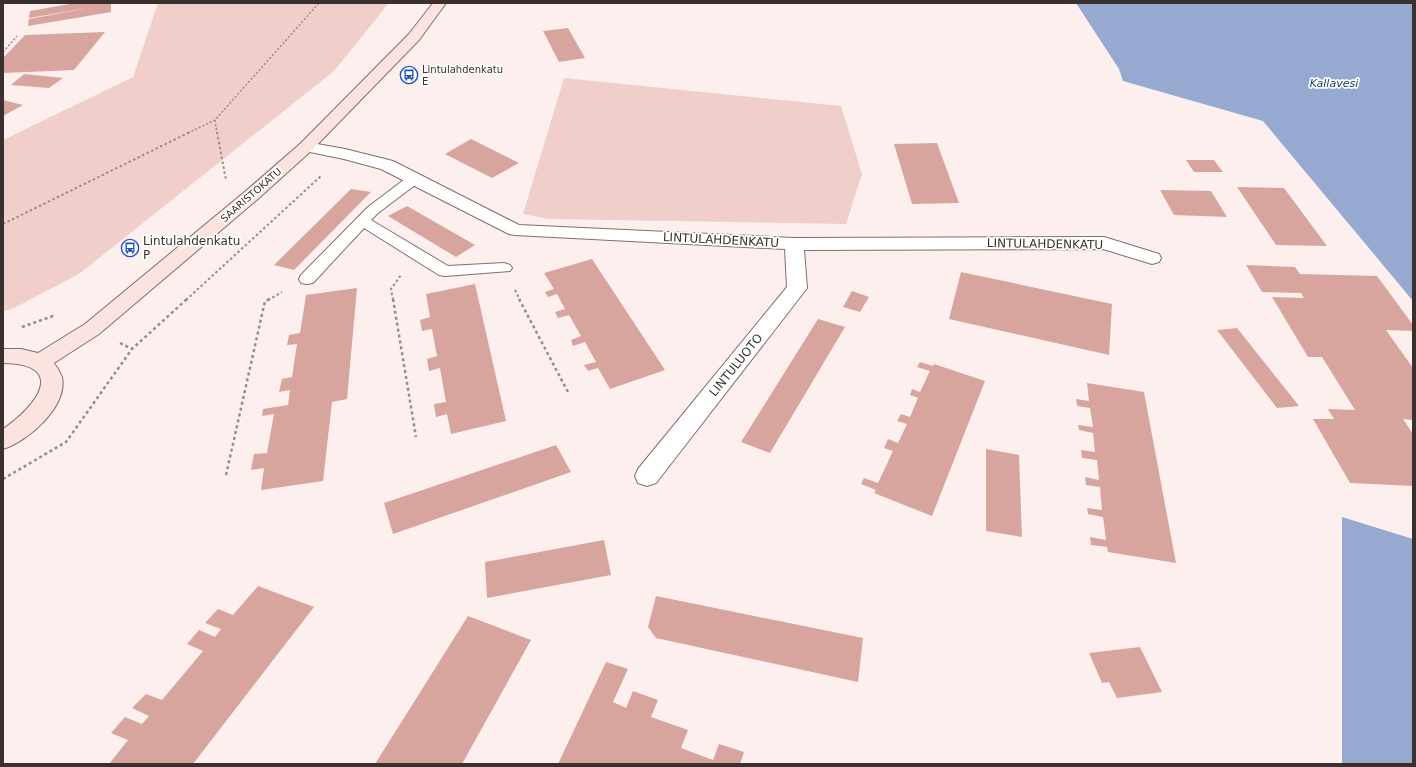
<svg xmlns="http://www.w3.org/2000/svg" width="1416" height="767" font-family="'DejaVu Sans',sans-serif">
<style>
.green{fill:#f0cfca}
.water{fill:#96aad1}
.building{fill:#d8a59e}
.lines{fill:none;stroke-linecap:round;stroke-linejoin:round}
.service-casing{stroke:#826e6b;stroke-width:2}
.minor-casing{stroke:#826e6b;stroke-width:2}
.secondary-casing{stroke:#826e6b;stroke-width:2}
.path-far2{stroke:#988c8b;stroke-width:1.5;stroke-dasharray:2 2;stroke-linecap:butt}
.path-far1{stroke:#988c8b;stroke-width:2;stroke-dasharray:2.5 2.5;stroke-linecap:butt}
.path{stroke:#988c8b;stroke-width:2.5;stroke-dasharray:3 3;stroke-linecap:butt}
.service{fill:#fff;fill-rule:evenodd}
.minor{fill:#fff;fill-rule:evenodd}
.secondary{fill:#fbe3e0;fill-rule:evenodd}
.labels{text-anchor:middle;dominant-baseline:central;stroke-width:3.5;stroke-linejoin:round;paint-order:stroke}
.far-poi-label{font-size:10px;fill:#39302f;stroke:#fff;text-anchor:start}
.far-street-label{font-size:10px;fill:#39302f;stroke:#fff}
.far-water-label{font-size:11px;font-style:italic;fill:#21396a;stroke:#fff}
.street-label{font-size:12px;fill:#39302f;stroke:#fff}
.poi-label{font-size:12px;fill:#39302f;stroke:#fff;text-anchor:start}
</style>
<rect width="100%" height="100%" fill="#fdefed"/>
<path class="green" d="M158 3H389L334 71 79 274 12 309 3 311V140L133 77Z
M564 78 841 106 862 174 846 224 548 219 523 214Z"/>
<path class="water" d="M1076 3H1413V301L1263 121 1123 81 1119 69Z
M1342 517 1413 539V764H1342Z"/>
<path class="building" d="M75 3H111V12L28 26 29 19 89 8 29 18 30 11Z
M568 28 585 58 559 62 543 31Z
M105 32 74 70 3 73V58L25 35Z
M24 74 63 78 49 88 11 85Z
M3 100 23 105 3 116Z
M471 139 519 163 492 178 445 154Z
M937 143 959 203 912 204 894 144Z
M1186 160H1214L1223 172H1194Z
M1237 187 1284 188 1327 246 1276 245Z
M351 189 371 192 294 270 274 265Z
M1160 190 1211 191 1227 217 1174 215Z
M407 206 475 245 456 257 388 216Z
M592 259 665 370 610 389 598 368 588 371 584 365 596 362 585 342 573 346 571 340 581 336 569 315 558 318 555 312 565 309 557 294 548 297 545 292 554 289 544 273Z
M1246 265 1295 267 1300 274 1377 276 1413 325V331L1386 330 1413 368V420L1403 419 1413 434V486L1350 483 1313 419H1334L1328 409 1355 410 1322 357H1308L1272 297 1304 298 1301 293 1262 292Z
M961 272 1112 304 1109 355 949 319Z
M475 284 506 421 451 434 447 414 436 417 434 404 446 402 440 368 429 371 427 359 437 356 432 329 422 331 420 320 430 317 426 294Z
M357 288 347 399 332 402 323 481 261 490 264 468 251 470 254 454 267 453 274 414 262 416 263 409 288 405 290 390 279 392 282 379 292 377 297 344 287 345 289 335 300 333 306 295Z
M852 291 869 297 860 312 843 307Z
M818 319 845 327 770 453 741 442Z
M1237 328 1299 406 1277 408 1217 330Z
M920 362 933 366 934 364 985 381 932 516 874 493 876 490 861 484 864 478 878 483 893 451 884 448 888 439 898 443 907 424 897 421 901 414 910 417 918 398 910 395 912 389 920 392 930 371 917 367Z
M1087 383 1144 392 1176 563 1108 552 1107 547 1091 545 1090 537 1106 540 1103 517 1088 514 1087 508 1102 510 1100 487 1086 485 1085 477 1099 480 1097 460 1082 458 1081 450 1095 452 1093 433 1079 430 1078 425 1093 427 1090 408 1077 406 1076 399 1089 401Z
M556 445 571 472 393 534 384 503Z
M986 449 1019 455 1022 537 986 531Z
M604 540 611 575 487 598 485 562Z
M258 586 314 607 193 764H109L128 740 111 733 125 717 142 724 149 716 132 708 146 694 162 700 203 651 187 644 199 630 215 637 221 629 205 623 218 609 233 615Z
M656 596 863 638 858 682 656 638 648 627Z
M468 616 531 640 462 764H375Z
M1140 647 1162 692 1117 698 1109 682 1102 683 1089 653Z
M606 662 628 669 613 702 626 708 633 691 658 700 651 717 688 730 681 748 713 760 719 744 744 752 740 764H558Z"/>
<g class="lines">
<defs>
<path id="service" d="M414 175 419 176 421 179 419 182 378 213 371 220 448 266 504 263 510 265 512 268 510 271 445 276 439 275 364 228 313 283 307 284 301 283 299 279 301 275 368 207 409 176Z"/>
<path id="minor" d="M306 142 345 149 393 161 519 225 794 238 1104 237 1159 254 1161 258 1159 262 1152 264 1103 249 804 250 807 288 804 292 656 483 647 486 638 483 635 476 638 469 787 287 785 249 515 235 509 234 381 169 344 159 300 150 298 147 300 144Z"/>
<path id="secondary" d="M433 3H446L419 40 312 150 259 198 99 334 54 363C57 367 60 372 62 377 68 407 28 441 3 449V429C36 407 69 364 3 363V349H21L38 353 85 324 247 190 300 144 409 34Z"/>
</defs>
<use href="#service" class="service-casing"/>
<use href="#minor" class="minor-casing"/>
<use href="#secondary" class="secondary-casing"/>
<path class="path-far2" d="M3 52 17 36
M215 120 217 133
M188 133 215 120 319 3"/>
<path class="path-far1" d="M217 132 226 180
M3 224 190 132
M515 290 520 300
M186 300 321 176
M268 300 282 292
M393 300 391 289 401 275"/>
<path class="path" d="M393 299 416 437
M519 299 569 394
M22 327 53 316 56 317
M120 343 132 349
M226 475 265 301 270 299
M3 479 66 442 132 349 187 299"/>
<use href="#service" class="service"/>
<use href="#minor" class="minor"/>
<use href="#secondary" class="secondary"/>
</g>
<defs>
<symbol id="bus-ring" viewBox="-11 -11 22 22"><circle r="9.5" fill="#fff" stroke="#2051be" stroke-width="1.5"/><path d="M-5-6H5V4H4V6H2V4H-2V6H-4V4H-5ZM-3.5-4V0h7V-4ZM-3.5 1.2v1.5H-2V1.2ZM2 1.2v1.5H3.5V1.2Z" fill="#2051be"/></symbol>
</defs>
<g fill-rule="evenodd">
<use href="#bus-ring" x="399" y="65" width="20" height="20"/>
<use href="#bus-ring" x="120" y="238" width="20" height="20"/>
</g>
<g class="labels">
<g class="far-poi-label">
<text x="422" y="69">Lintulahdenkatu<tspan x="422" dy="12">E</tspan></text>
</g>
<g class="far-street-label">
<text transform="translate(251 195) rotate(-41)">SAARISTOKATU</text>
</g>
<g class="far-water-label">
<text x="1334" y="83">Kallavesi</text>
</g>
<g class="street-label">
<text transform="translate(721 240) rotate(3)">LINTULAHDENKATU</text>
<text transform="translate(1045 244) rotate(1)">LINTULAHDENKATU</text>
<text transform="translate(736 365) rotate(-51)">LINTULUOTO</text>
</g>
<g class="poi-label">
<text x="143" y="241">Lintulahdenkatu<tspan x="143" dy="14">P</tspan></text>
</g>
</g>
<rect width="1416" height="767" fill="none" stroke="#39302f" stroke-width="8"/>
</svg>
